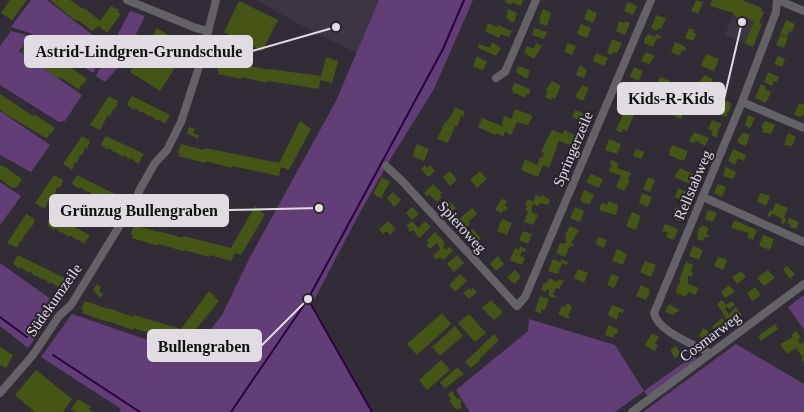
<svg xmlns="http://www.w3.org/2000/svg" width="804" height="412" font-family="'Times New Roman',serif">
<style>
.built{fill:#3e3544}
.green{fill:#623e76}
.lines{fill:none;stroke-linecap:round;stroke-linejoin:round}
.stream{stroke:#2b003e;stroke-width:2}
.building{fill:#445516}
.minor{stroke:#656267;stroke-width:8}
.labels{text-anchor:middle;dominant-baseline:central;stroke-width:4;stroke-linejoin:round;paint-order:stroke}
.street-label{font-size:15px;fill:#e0dce2;stroke:#28232c}
.leader{fill:none;stroke:#e0dce2;stroke-width:2}
.callout-dot{fill:#e0dce2;stroke:#28232c;stroke-width:2}
.callout{fill:#e0dce2;stroke:#e0dce2;stroke-width:2}
.callout-label{font-size:16px;text-anchor:middle;font-weight:bold;fill:#111}
</style>
<rect width="100%" height="100%" fill="#322c36"/>
<path class="built" d="M256 0H379L357 53 323 37Z
M739 0 762 8V11L764 12 759 23 754 21 745 43 725 35Z"/>
<path class="green" d="M31 0H47L107 46 93 73 30 33 11 27Z
M379 0H473L434 89 388 163 358 216 312 304 373 412H119L121 409 41 357 72 314 191 355 222 315 250 257 336 101Z
M130 11 145 16 122 63 105 82 96 76Z
M11 31 30 36 19 51 82 95 65 121 59 122 0 85V46Z
M0 111 50 145 31 172 0 155Z
M0 182 21 196 1 224 0 223Z
M0 263 59 305 28 348 0 326Z
M804 295V330L788 307Z
M529 319 615 345 644 391 693 356 697 358 648 397 644 391 615 412H470L456 390 528 331Z
M736 344 804 384V412H643Z"/>
<g class="lines">
<path class="stream" d="M308 299 372 412
M0 317 27 337
M53 355 140 412
M231 412 308 299 443 49 464 0"/>
</g>
<path class="building" d="M10 0H27L12 20 1 13Z
M50 0H70L83 9V8L87 10 100 21 111 6 119 10 118 12 121 14 107 33 99 26 92 31 79 21 73 19Z
M506 0H523L521 6 512 2 511 5 505 2Z
M696 0 703 2 698 14 691 11Z
M712 0H742L762 8 761 11 764 12 759 23 762 24 753 47 745 43 754 21 745 17 744 20 733 15 734 13 710 6Z
M239 1 278 20 262 51 224 32Z
M628 2 637 6 633 15 624 11Z
M508 9 517 13 514 23 509 21V19L506 17Z
M543 9 551 13 547 26 539 23 541 19 539 18Z
M588 9 597 13 593 23 584 19Z
M656 15 666 18 661 29 659 28 657 31 651 28Z
M786 20 795 24 792 32 789 31 787 37 780 34Z
M619 21 624 23 625 21 630 23 625 35 616 31Z
M488 23 497 27 498 25 512 31 509 37 501 34 499 38 485 31Z
M581 24 591 28 587 38 577 34Z
M157 28 188 47 160 91 130 72Z
M534 28 547 32 544 39 532 35Z
M689 28 694 30 693 32 696 34 693 41 685 38Z
M648 34 655 37 656 34 661 36 660 39 657 38 653 47 644 43V39Z
M780 35 788 38 784 48 776 45Z
M612 39 622 43 617 53 613 52 612 55 607 53Z
M28 40 65 67 66 65 69 66 87 79 83 85 82 84 79 89 76 88 62 78V79L56 77 23 53 22 51 24 49 22 48Z
M492 42 501 48 496 56 478 48 479 44 490 48Z
M675 42 686 47 685 51 682 50 679 56 671 52Z
M536 43 542 46 534 59 524 53 527 46 534 49Z
M568 43 576 46 572 55 564 52Z
M646 52 655 56 649 64 641 61Z
M596 53 608 58 604 66 593 61Z
M706 54 719 59 714 71 701 66Z
M477 56 487 62 483 70 473 67Z
M778 56 785 59 782 67 774 64Z
M326 57 338 61 332 83 320 80 319 89 267 81V83L241 77V79L218 74 219 71H217L219 62 243 67V65L269 70V69L321 76Z
M580 65 587 70 584 78 576 75Z
M518 66 530 70 527 79 516 72Z
M634 67 643 71 639 81 630 77Z
M768 72 779 77 777 82 774 81 772 86 764 82Z
M704 75 713 79 706 88 699 86V82Z
M660 77 670 81 665 92 655 88Z
M552 81 561 86 555 99 552 97 551 100 545 97 548 91 546 90Z
M515 83 530 89 529 95 527 94 524 98 516 93 515 94 513 93 512 88Z
M761 84 766 87 765 89 771 92 766 103 755 98Z
M582 85 589 88 583 101 575 97Z
M0 94 33 116 34 115 37 116 55 128 51 134 50 133 47 138 44 137 4 113 0 109Z
M109 96 118 101 117 105 114 110 113 109 110 116 108 115 100 130 90 125Z
M132 96 170 115 165 124 158 119 157 121 151 115 150 117 143 112 142 113 135 108 134 110 130 107 127 104Z
M719 98 731 103 729 112 728 111 726 117 713 111Z
M799 103 804 105V114L801 117 794 115Z
M455 107 465 112 463 117 461 116 457 127 455 126 448 143 437 139 445 122 446 123 449 118H450Z
M676 107 685 110 681 119 673 115Z
M626 108 631 110 630 113 634 115 627 131 623 129 622 133 616 130Z
M515 109 533 116 528 125 517 122 511 135 507 133 506 131 503 136 496 133 495 135 478 127 482 118 502 126 503 124H502L504 116 511 119Z
M575 110 585 114 582 121 572 117Z
M748 115 755 118 750 128 745 126Z
M712 120 722 124 718 130 717 138 711 135 713 131 708 129Z
M300 121 311 129 289 170 281 167 279 176 232 166 231 168 206 161 205 163 179 156 180 153H178L181 144 204 150 205 148 279 163Z
M766 121 775 125 771 134 762 132 763 128 761 127 764 122Z
M189 127 195 129 193 133 199 135 198 139 187 133Z
M552 130 563 134 564 130 574 135H576V133L583 136 577 147 559 141 549 168 543 165 538 177 521 170 525 159 537 165 540 157 542 158 544 154V153L541 152Z
M694 132 709 138 705 146 695 140 694 143 689 142Z
M743 132 750 135 746 146 738 143 739 142 737 141Z
M788 133 796 137 792 146 784 145Z
M82 136 90 141 89 144 87 149 85 148 82 156 80 155 77 163 75 162 72 170 63 164Z
M106 136 144 154 138 164 131 158 130 160 124 155 123 157 116 152 115 153 109 148 108 150 103 147 101 144Z
M609 139 621 144 617 154 605 150Z
M417 144 429 149 424 161 412 156Z
M673 145 687 151V155L683 161 669 155 670 148Z
M636 149 644 152 642 159 633 156Z
M733 149 746 155 744 161 738 158 735 165 728 161Z
M611 160 619 164 617 168 631 173 628 179 630 180 624 191 616 187 621 176 609 171 612 165 610 164Z
M2 165 22 179 17 187 12 188 0 179V166Z
M425 165 427 168 430 165 435 171 428 177 421 169Z
M726 167 736 172 733 179 723 176Z
M680 168 695 175 689 184 674 177Z
M450 171 457 180 450 186 443 177Z
M480 171 487 179 477 188 470 180Z
M591 174 603 179 599 188 586 182Z
M54 175 63 180 62 184 59 188 57 187 54 195 53 194 49 202 48 201 45 209 35 203Z
M77 175 115 194 109 203 103 198 102 200 95 194 94 196 88 191 87 192 80 187 79 189 75 186 72 183Z
M382 177 390 182 381 198 373 194Z
M648 177 655 180 650 192 643 189Z
M433 184 442 193 440 195 442 197 437 202 429 194 427 196 424 193Z
M718 184 726 187 722 197 714 193Z
M678 188 687 192 684 201 675 197Z
M584 190 594 194 590 204 584 203 580 200Z
M393 192 401 200 394 207 387 198Z
M642 193 652 197 648 207 639 203Z
M760 193 770 196 766 206 757 201Z
M536 195 541 197 542 195 550 200 548 205 540 203 538 206 533 204 531 212 538 215 533 225 524 222 528 211 525 210 527 206 525 205 528 199 533 202Z
M503 199 507 201 505 206 508 207 506 211 504 209 502 213 495 210 501 200Z
M449 201 456 208 448 215 442 208Z
M609 201 618 205 616 215 599 210 602 203 607 205Z
M776 203 788 208 784 218 786 219 784 224 781 223 782 219 777 216 772 214 770 217 767 216 770 210 772 211Z
M255 206 265 215 241 255 235 253 231 261 210 255 209 257 184 250 183 251 158 244V246L132 238 133 235 131 234 134 225 158 232V231L183 238V236L231 248Z
M412 207 419 214 412 220 406 213Z
M575 207 584 211 580 222 570 218Z
M676 207 686 211 682 222 672 218Z
M472 208 477 213V214L468 222 470 224 463 231 459 227V223L457 221Z
M708 210 717 213 713 222 705 219Z
M632 212 641 216 636 230 626 226Z
M26 214 35 219 34 223 31 228 30 227 26 235 25 234 22 241H20L17 248 7 243Z
M52 216 90 235 84 244 77 239 76 240 70 235 69 237 62 232 61 233 55 228 54 230 49 227 47 224Z
M789 218 799 222 796 229 790 227V224L787 223Z
M502 219 512 223 507 235 497 231Z
M734 220 757 230 753 240 747 237 749 233 731 228Z
M388 221 396 229 390 235 387 231 383 234 379 229Z
M412 221 418 228 425 221 431 227 419 238 413 230 410 232 408 230 409 228 406 226Z
M665 224 678 229 674 240 666 237 668 232 662 231Z
M702 225 709 228 706 234 709 235 708 238 705 237 703 241 697 239 699 227 701 228Z
M570 226 579 230 571 243 574 244 572 247 570 246 565 257 556 253 560 243 565 244 567 241 565 240 566 236 565 235Z
M473 229 481 238 475 246 469 238 471 236 469 233Z
M523 231 532 234 528 244 519 240Z
M435 232 444 241 443 242 445 245 443 247 446 250 449 247 453 251 443 260 440 257 436 260 433 256 440 249 437 243 430 249 426 245 429 243 427 240Z
M763 235 774 239 770 250 759 246Z
M598 237 607 240 604 248 596 244Z
M520 246 526 249 525 252 522 251 520 256 525 258 522 265 510 260 515 248 519 250Z
M693 246 703 250 699 260 689 256Z
M617 249 627 254 623 265 612 261Z
M18 255 71 281 66 291 59 286 58 287 51 282 50 284 44 278 43 280 36 275 35 276 29 271 28 273 21 267 20 269 16 266 13 263Z
M457 255 464 263 454 272 447 264Z
M498 256 504 264 496 271 490 264Z
M718 257 727 260 723 270 714 266Z
M553 259 560 262 561 259 568 262 567 265 562 263 558 274 548 271Z
M645 261 656 265 651 277 640 272Z
M686 262 693 265 691 271 693 273 692 277 688 276V284L699 288 695 295 688 292 686 297 676 293 677 289 676 288 681 281 679 280Z
M787 266 795 274 790 279 783 269Z
M578 269 588 273 584 283 574 278Z
M515 270 521 277 514 284 507 277Z
M768 270 775 278 764 286 757 278Z
M741 271 746 277 737 284 732 277Z
M460 274 467 281 455 292 449 285Z
M612 274 619 277 614 288 607 285Z
M549 278 554 280V283L555 280 558 282 559 279 564 281 559 289 556 288 553 295 556 296 555 298 549 296V290L547 289 546 292 541 290 544 283 546 284Z
M97 284 101 287 99 291 103 294 101 298 93 290Z
M641 285 650 289 649 292 650 293 646 300 636 296Z
M729 285 735 292 725 298 721 292Z
M755 287 761 295 752 301 747 293Z
M469 288 471 290 473 288 477 292 469 299 463 293Z
M209 291 219 301 190 337 185 334 180 342 133 328V330L108 321V322L82 313 83 310 81 309 85 301 108 309 109 308 133 317 134 315 181 329Z
M540 296 549 299 545 310 542 309 540 314 535 311Z
M491 300 503 312 494 320 482 308Z
M722 300 726 305 732 301 735 305 729 309 727 307 725 308 729 314 736 307 742 315 729 323 717 304Z
M567 303 572 306 568 317H570L569 319 558 314 562 306 565 307Z
M669 304 679 310 677 313 675 312 674 315 665 312Z
M612 305 624 310 623 313 619 312 617 320 608 315Z
M442 313 451 324 417 355 407 344Z
M469 314 486 333 475 342 458 323Z
M722 318 727 325 716 332 712 327Z
M775 324 778 329 761 341 758 336Z
M608 325 618 329 617 334H615L613 338 605 335Z
M455 326 463 336 440 356 432 347Z
M703 328 710 333 706 340 699 336Z
M796 331 801 338 798 340 800 344 804 342V363L801 359 803 358 796 348 787 354 780 344 793 337 791 335Z
M652 333 659 337 655 343 658 346 654 351 645 345Z
M494 334 499 340 479 359 480 360 471 368 465 362Z
M676 346 681 354 675 358 670 350Z
M0 347 13 355 6 368 0 365Z
M441 360 450 370 427 390 419 380Z
M457 367 464 374 445 388 440 383Z
M36 370 72 399 63 412H35L15 395Z
M452 391 457 399 459 398 462 402 460 403 462 407 457 410 449 401 451 400 448 394Z
M78 399 91 407 89 409 93 412H76L71 409Z"/>
<g class="lines">
<path class="minor" d="M127 0 196 28 208 31
M778 0 804 11
M496 78 505 72 536 0
M742 102 804 128
M386 166 402 181 517 306 525 297 651 0
M703 197 804 242
M709 353C694 344 658 332 654 313L742 102 776 12 777 0
M0 393 33 355 59 316 71 305 136 199 139 191 155 163 167 150 181 122 200 64 216 0
M632 412 804 284"/>
</g>
<g class="labels">
<g class="street-label">
<text transform="translate(573 149) rotate(-67)">Springerzeile</text>
<text transform="translate(693 185) rotate(-67)">Rellstabweg</text>
<text transform="translate(462 227) rotate(48)">Spieroweg</text>
<text transform="translate(54 300) rotate(-55)">Südekumzeile</text>
<text transform="translate(710 337) rotate(-37)">Cosmarweg</text>
</g>
</g>
<path class="leader" d="M336 27L252 51M742 22L724 99M319 208L228 210M308 299L261 346"/>
<g class="callout-dot">
<circle cx="336" cy="27" r="5"/>
<circle cx="742" cy="22" r="5"/>
<circle cx="319" cy="208" r="5"/>
<circle cx="308" cy="299" r="5"/>
</g>
<g class="callout">
<rect x="25" y="36" width="227" height="31" rx="5"/>
<rect x="618" y="83" width="106" height="31" rx="5"/>
<rect x="50" y="195" width="178" height="31" rx="5"/>
<rect x="148" y="330" width="113" height="31" rx="5"/>
</g>
<g class="callout-label">
<text x="139" y="57">Astrid-Lindgren-Grundschule</text>
<text x="671" y="104">Kids-R-Kids</text>
<text x="139" y="216">Grünzug Bullengraben</text>
<text x="204" y="352">Bullengraben</text>
</g>
</svg>
